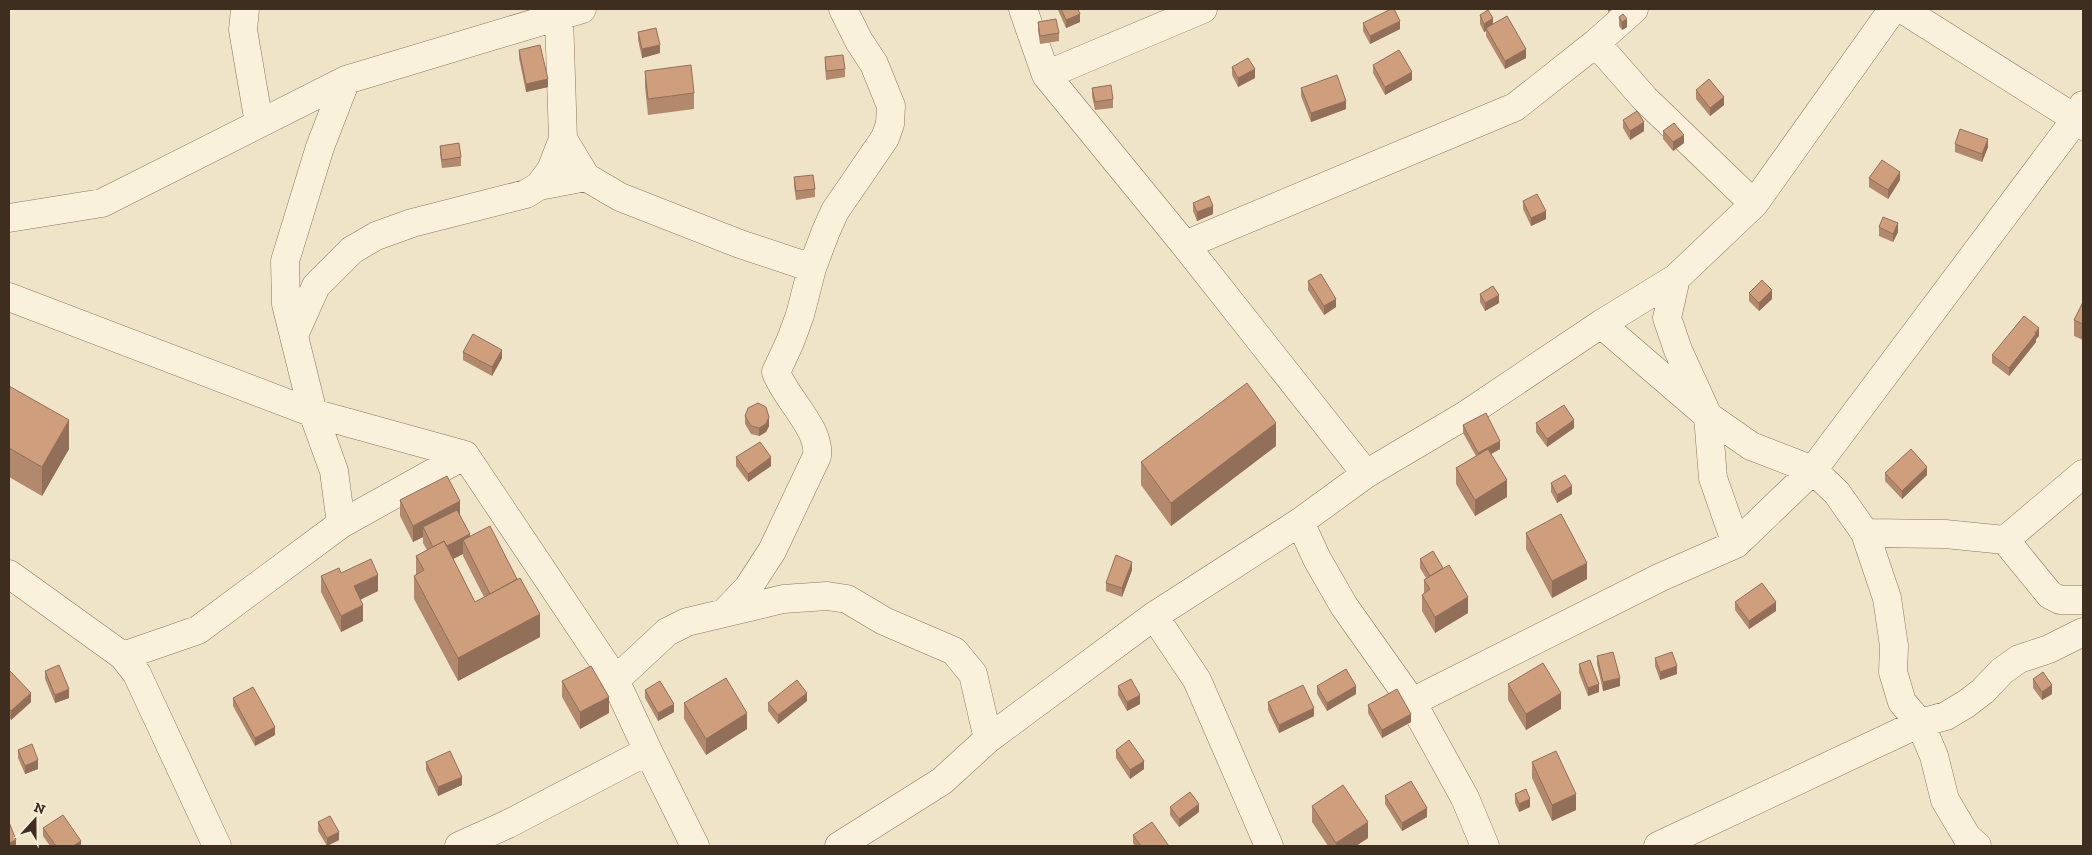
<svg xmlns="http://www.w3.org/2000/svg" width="2092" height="855" font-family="'Zilla Slab',serif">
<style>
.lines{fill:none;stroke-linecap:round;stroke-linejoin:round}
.minor-casing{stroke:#8d765c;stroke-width:29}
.minor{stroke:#faf1dc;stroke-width:28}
.wall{fill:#b2896c;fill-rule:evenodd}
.shaded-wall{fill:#916f58}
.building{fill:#cf9f7d;stroke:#916f58}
</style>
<rect width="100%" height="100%" fill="#f0e4c8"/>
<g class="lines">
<defs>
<path id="minor" d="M245 9 243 30 259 123
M1023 9 1046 75 1185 245 1366 474
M1902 9 2076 119 2083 126
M1596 43 1645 99 1754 204
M1046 75 1203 9
M563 139 586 177 620 197 740 244 812 268
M539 186 551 170 563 139 559 16
M9 218 102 203 346 80 582 9
M1185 245 1515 107 1596 43 1634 9
M1676 278 1667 318 1678 350 1708 416 1713 478 1736 544
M9 297 313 413 465 455 613 676 648 751 695 846
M1601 324 1708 416 1751 446 1813 470 1837 493 1865 533 1887 598 1894 646 1893 672 1902 702 1920 723 1934 756 1945 800 1967 837 1977 846
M294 335 316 286 352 250 376 236 412 223 526 194 539 186 586 177
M1300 522 1317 559 1344 606 1412 702 1465 798 1485 846
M341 524 334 471 313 413 286 304 285 261 320 147 346 80
M1865 533 1945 534 2005 540 2083 474
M2005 540 2050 595 2060 600H2083
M9 574 123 656 137 674 217 846
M724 613 748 588 772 551 817 456C821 429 785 398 776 372L790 342 800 315 812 268 826 231 835 211 885 138 890 124 891 106 874 64 859 41 843 9
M1154 616 1197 680 1269 846
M123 656 198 630 341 524 465 455
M613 676 623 673 667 632 687 622 783 599 827 596 847 599 884 621 954 651 973 674 988 739
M1412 702 1661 577 1736 544 1813 470 2076 119 2083 105
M459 846 508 824 648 751
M839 846 942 781 988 739 1154 616 1300 522 1366 474 1464 416 1601 324 1676 278 1754 204 1893 9
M1658 846 1920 723 1946 716 1966 704 1983 691 2002 671 2019 659 2049 649 2083 632"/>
</defs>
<use href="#minor" class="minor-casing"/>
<use href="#minor" class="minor"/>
</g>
<path class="wall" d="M1058 9H1078L1080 22 1066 28 1058 10Z
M1480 15 1493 24 1526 58 1505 69 1486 36V31L1484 32 1480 24Z
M1619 17 1627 27 1622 30 1619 26Z
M1038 22 1059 33V41L1040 44 1038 30Z
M1363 23 1400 29 1370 44 1363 31Z
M638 32 660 53 642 58 638 40Z
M519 50 548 87 526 92 519 58Z
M825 57 845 69V77L826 80 825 66Z
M1373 65 1412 80 1385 95 1373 73Z
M1232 67 1255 78 1238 87 1232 75Z
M645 71 694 93V109L648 115 645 87Z
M1092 88 1113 99V108L1095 110 1092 96Z
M1301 88 1346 109 1311 122 1301 96Z
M1696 90 1724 105 1710 116 1696 99Z
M1623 120 1644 131 1630 140 1623 128Z
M1663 131 1684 143 1673 151 1663 139Z
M1955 144 1988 147 1982 162 1955 152Z
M440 146 461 157V166L442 168 440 154Z
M794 177 815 189V197L796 200 794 186Z
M1869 178 1900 180 1888 199 1869 187Z
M1523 201 1546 219 1531 226 1523 209Z
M1193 203 1213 214 1197 221 1193 211Z
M1879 227 1898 232 1893 242 1879 236Z
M1308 281 1336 307 1324 315 1308 290Z
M1749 293 1772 299 1759 311 1749 301Z
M1480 294 1499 303 1485 311 1480 302Z
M2083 302V340L2074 336V320Z
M2039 336 2036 339V342L2009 376 1992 363V355Z
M463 352 502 358 492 376 463 360Z
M9 386 69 449 42 496 9 477Z
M745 416 769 426 766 432 759 436 751 434 745 424Z
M1536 423 1574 428 1547 447 1536 432Z
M1463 425 1500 449 1491 454 1507 497 1475 516 1456 484V468L1476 456 1463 433Z
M1276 446 1171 526 1141 485V462Z
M736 457 771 466 748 482 736 466Z
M1885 473 1927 475 1902 499 1885 481Z
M1551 483 1572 494 1557 503 1551 492Z
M400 500 460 515 470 536 540 637 458 681 414 599V576L416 575V556L427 550 423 543V537L413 542 400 516ZM463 554V556L484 597 475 602 453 559Z
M1526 533 1587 579 1552 598 1526 549Z
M1420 559 1468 613 1435 633 1422 611V595L1424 593V580L1426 578 1420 568Z
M1132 570 1122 597 1106 591V583Z
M341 573 378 591 360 599 363 621 341 632 321 592V576Z
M1735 602 1776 611 1749 629 1735 610Z
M1597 656 1620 686 1603 691 1597 664Z
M1655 658 1677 674 1660 680 1655 666Z
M1579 664 1599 692 1588 696 1579 673Z
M45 671 69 698 55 703 45 679Z
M9 673 31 702 11 720 9 717Z
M2033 679 2052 694 2042 700 2033 688Z
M562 681 609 713 580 729 562 697Z
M1508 684 1561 709 1526 730 1508 700Z
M1118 686 1140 704 1127 711 1118 695Z
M1317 686 1356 694 1327 711 1317 694Z
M645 690 674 712 658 721 645 698Z
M233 698 275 735 255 746 233 706Z
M807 701 778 724 768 711V703Z
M1268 702 1314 716 1279 733 1268 710Z
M684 703 747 729 706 755 684 719Z
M1368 705 1411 722 1382 738 1368 713Z
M18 750 38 769 25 774 18 758Z
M1116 750 1144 769 1130 779 1116 758Z
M426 762 462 785 438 796 426 770Z
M1532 762 1576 810 1552 821 1532 778Z
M1515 794 1530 807 1519 812 1515 803Z
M1385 796 1427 817 1402 831 1385 804Z
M1312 806 1368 838 1356 846H1328L1312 822Z
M1170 807 1199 812 1179 827 1170 815Z
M318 822 339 840 327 846 318 831Z
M43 828 81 846H50L43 836Z
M1133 835 1169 846H1135L1133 843Z"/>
<path class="shaded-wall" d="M1608 9H1612L1608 12Z
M1080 14V22L1066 28V20Z
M1493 18V27L1486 28V31L1484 32V24Z
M1627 19V27L1622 30V22Z
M1400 21V29L1370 44V36Z
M660 45V53L642 58V49Z
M1526 49V58L1505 69V61Z
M1255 69V78L1238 87V78Z
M1412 72V80L1385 95V87Z
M548 79V87L526 92V84Z
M1724 97V105L1710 116V108Z
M1346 101V109L1311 122V113Z
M1644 122V131L1630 140V131Z
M1684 135V143L1673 151V142Z
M1988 139V147L1982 162V154Z
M1900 172V180L1888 199V190Z
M1213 206V214L1197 221V212Z
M1546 211V219L1531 226V218Z
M1898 223V232L1893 242V234Z
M1772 290V299L1759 311V303Z
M1499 295V303L1485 311V303Z
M1336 299V307L1324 315V306Z
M2039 328V336L2036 339V342L2009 376V368Z
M502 350V358L492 376V367Z
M769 417V426L766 432 759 436V428Z
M69 420V449L42 496V467Z
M1574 420V428L1547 447V439Z
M1276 423V446L1171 526V503Z
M1500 441V449L1478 461V453Z
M771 457V466L748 482V474Z
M1927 467V475L1902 499V491Z
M1507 480V497L1475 516V500Z
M1572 486V494L1557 503V495Z
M460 501V518L423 527V537L413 542V526Z
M470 534V550L463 540V554L435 568V552Z
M1132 562V570L1122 597V588Z
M1587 563V579L1552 598V581Z
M378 575V591L354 603V586Z
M1468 597V613L1435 633V617Z
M1776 602V611L1749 629V621Z
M363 605V621L341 632V616Z
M540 614V637L458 681V658Z
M1677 666V674L1660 680V672Z
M1620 678V686L1603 691V682Z
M1599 684V692L1588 696V688Z
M2052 685V694L2042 700V692Z
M1356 686V694L1327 711V703Z
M69 689V698L55 703V695Z
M31 693V702L11 720V711Z
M807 693V701L778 724V715Z
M1561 693V709L1526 730V714Z
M1140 695V704L1127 711V702Z
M609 697V713L580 729V712Z
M674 704V712L658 721V713Z
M1314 708V716L1279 733V725Z
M747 713V729L706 755V739Z
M1411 714V722L1382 738V730Z
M275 727V735L255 746V738Z
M38 760V769L25 774V766Z
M1144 761V769L1130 779V770Z
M462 777V785L438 796V787Z
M1576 794V810L1552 821V805Z
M1530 799V807L1519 812V804Z
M1199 804V812L1179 827V819Z
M1427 808V817L1402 831V823Z
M1368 822V838L1356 846H1336V843Z
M339 832V840L327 846V838Z
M16 840V846H9V843Z
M81 841V846H73Z"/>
<path class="building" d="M1061 9H1078L1080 14 1066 20Z
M1391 9H1394L1400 21 1370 36 1363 23Z
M1488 10 1493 18 1484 24 1480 15Z
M1623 14 1627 19 1622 22 1619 17Z
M1507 16 1526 49 1505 61 1486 28Z
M1056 19 1059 33 1040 36 1038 22Z
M656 28 660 45 642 49 638 32Z
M540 45 548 79 526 84 519 50Z
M1399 50 1412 72 1385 87 1373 65Z
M843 55 845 69 826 71 825 57Z
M1248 58 1255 69 1238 78 1232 67Z
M691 65 694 93 648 99 645 71Z
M1337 75 1346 101 1311 113 1301 88Z
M1709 79 1724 97 1710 108 1696 90Z
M1111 85 1113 99 1095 102 1092 88Z
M1637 111 1644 122 1630 131 1623 120Z
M1674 123 1684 135 1673 142 1663 131Z
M1960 129 1988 139 1982 154 1955 144Z
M459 143 461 157 442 160 440 146Z
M1882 160 1900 172 1888 190 1869 178Z
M813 175 815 189 796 191 794 177Z
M1537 194 1546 211 1531 218 1523 201Z
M1209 196 1213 206 1197 212 1193 203Z
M1883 217 1898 223 1893 234 1879 227Z
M1321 274 1336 299 1324 306 1308 281Z
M1762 280 1772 290 1759 303 1749 293Z
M1493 286 1499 295 1485 303 1480 294Z
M2083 302V324L2074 320Z
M2024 316 2039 328 2035 333 2036 334 2009 368 1992 355Z
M473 334 502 350 492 367 463 352Z
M1247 383 1276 423 1171 503 1141 462Z
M9 386 69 420 42 467 9 448Z
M758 403 766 407 769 417 766 424 759 428 751 426 745 416 748 408Z
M1564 405 1574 420 1547 439 1536 423Z
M1486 413 1500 441 1478 453 1463 425Z
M760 442 771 457 748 474 736 457Z
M1488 449 1507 480 1475 500 1456 468Z
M1911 449 1927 467 1902 491 1885 473Z
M1565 475 1572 486 1557 495 1551 483Z
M447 476 460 501 413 526 400 500Z
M457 510 470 534 447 546 444 541 433 547 423 527Z
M1561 514 1587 563 1552 581 1526 533Z
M490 526 517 579 490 594 463 540Z
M444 541 475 602 520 578 540 614 458 658 414 576 424 570 416 556Z
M1433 551 1443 568 1430 576 1420 559Z
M1116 555 1132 562 1122 588 1106 583Z
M371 559 378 575 354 586 363 605 341 616 321 576 339 568 341 573Z
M1449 565 1468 597 1435 617 1422 595 1430 589 1424 580Z
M1762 583 1776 602 1749 621 1735 602Z
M1613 652 1620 678 1603 682 1597 656Z
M1672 652 1677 666 1660 672 1655 658Z
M1590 660 1599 684 1588 688 1579 664Z
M1543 663 1561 693 1526 714 1508 684Z
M59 665 69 689 55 695 45 671Z
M591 666 609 697 580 712 562 681Z
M1346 669 1356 686 1327 703 1317 686Z
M10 671 31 693 11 711 9 709V673Z
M2043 672 2052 685 2042 692 2033 679Z
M726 678 747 713 706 739 684 703Z
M1131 679 1140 695 1127 702 1118 686Z
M797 680 807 693 778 715 768 703Z
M660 681 674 704 658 713 645 690Z
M1303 685 1314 708 1279 725 1268 702Z
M253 687 275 727 255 738 233 698Z
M1397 689 1411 714 1382 730 1368 705Z
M1129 740 1144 761 1130 770 1116 750Z
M32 744 38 760 25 766 18 750Z
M450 751 462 777 438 787 426 762Z
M1556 751 1576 794 1552 805 1532 762Z
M1411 781 1427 808 1402 823 1385 796Z
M1343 785 1368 822 1336 843 1312 806Z
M1526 789 1530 799 1519 804 1515 794Z
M1190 792 1199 804 1179 819 1170 807Z
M63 815 81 841 73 846H56L43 828Z
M330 816 339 832 327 838 318 822Z
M9 822 16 840 9 843Z
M1152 822 1169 846H1141L1133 835Z"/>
<rect width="2092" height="855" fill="none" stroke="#3d2e20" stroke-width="20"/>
<g transform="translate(35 820) rotate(21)" stroke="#f7eed8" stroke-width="4" paint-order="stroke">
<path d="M0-4L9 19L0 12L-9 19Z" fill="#3d2e20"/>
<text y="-8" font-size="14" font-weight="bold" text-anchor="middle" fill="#3d2e20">N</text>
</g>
</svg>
